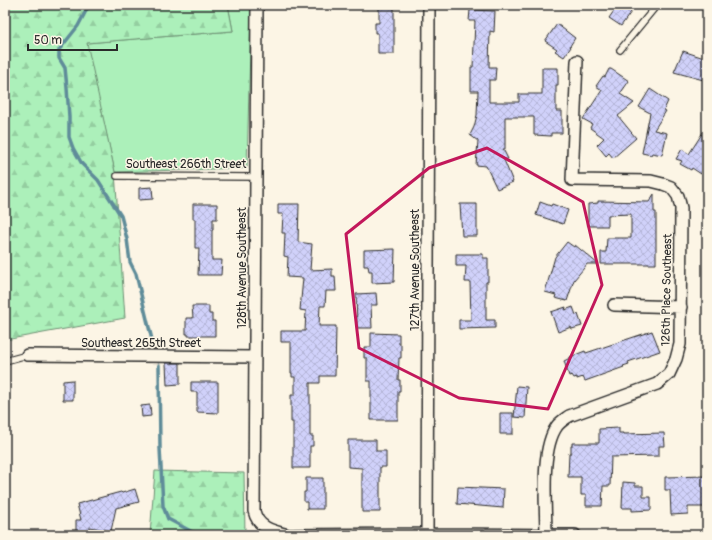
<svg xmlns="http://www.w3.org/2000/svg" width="712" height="540" font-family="Pangolin,sans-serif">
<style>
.green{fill:#acf0ba;stroke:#6c8e72}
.forest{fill:url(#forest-firs);stroke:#6c8e72}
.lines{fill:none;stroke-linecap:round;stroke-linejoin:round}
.stream{stroke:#5f8c99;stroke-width:3.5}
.building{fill:url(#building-cross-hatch);stroke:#2b2b2b}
.lane-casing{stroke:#2b2b2b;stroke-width:8}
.street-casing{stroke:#2b2b2b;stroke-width:14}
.lane{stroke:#fcf5e5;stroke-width:5.5}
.street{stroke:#fcf5e5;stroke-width:11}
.marked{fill:none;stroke:#c2185b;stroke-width:3;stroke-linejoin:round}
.labels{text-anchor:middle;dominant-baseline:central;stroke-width:3;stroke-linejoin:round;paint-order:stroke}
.street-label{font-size:12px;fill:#2b2b2b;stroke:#fcf5e5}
</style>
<defs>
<pattern id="forest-firs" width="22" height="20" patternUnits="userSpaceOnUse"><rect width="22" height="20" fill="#acf0ba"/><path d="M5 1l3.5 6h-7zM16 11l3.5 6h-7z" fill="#94cea0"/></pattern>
<pattern id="building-cross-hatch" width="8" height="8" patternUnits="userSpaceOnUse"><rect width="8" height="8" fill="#d0d1fa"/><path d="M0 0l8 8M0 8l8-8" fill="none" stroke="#b3b4d6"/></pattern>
</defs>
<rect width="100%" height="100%" fill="#fcf5e5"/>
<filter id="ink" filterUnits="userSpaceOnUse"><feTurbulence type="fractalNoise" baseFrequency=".025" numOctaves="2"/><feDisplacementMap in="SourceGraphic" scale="8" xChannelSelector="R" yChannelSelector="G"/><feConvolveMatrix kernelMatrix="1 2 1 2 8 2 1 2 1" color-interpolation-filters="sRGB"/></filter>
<g filter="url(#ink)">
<path class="green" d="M228 5H251L247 168 115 172 86 43 233 31Z"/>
<path class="forest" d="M5 5H228L233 31 87 43 115 172 125 318 5 340Z
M155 471 244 473 245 535H150Z"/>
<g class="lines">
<path class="stream" d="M89 5 78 26 59 50V58L65 68 67 88 69 117V137L73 148 82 164 98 180 121 216 127 239 130 262 136 274 153 344
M159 365 160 448 163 506 168 519 198 535"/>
</g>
<path class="building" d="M379 5H394V54H378V33H375V23H379Z
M618 5H636L621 26 609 18Z
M470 10 495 11 494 32 490 31 489 67H496L495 80H489V102H519V94H542V68H558V85H556V111H562V133H551V136L534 135V117H505V149H503L508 159 504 160 513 182 497 189 486 166 476 165 478 141 470 135 474 127 477 115 478 91H471V67H473L475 21H469Z
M557 24 575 38 570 46 571 47 564 57 555 51 557 49 545 41Z
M683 51 707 59V81L674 72Z
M609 69H611L629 81 620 94 634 103 618 116 636 138 613 158 609 153 606 156 597 145 604 138 590 128 592 124 583 119 602 90 596 86 603 76 605 77Z
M650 89 668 101 664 110 666 111 654 130 667 133 662 155 652 153 651 155 642 153 650 113 639 107Z
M707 126V164L701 174 692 168 691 170 680 164 682 161 676 159 682 149 689 154Z
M152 187 153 199 139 200V188Z
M654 194V212H656V264H601V252H606L607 238H631V214L608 215V226H588V204L598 203V201L649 202Z
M540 202 551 206 552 204 568 210 563 224 536 215Z
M193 204H217V219H213V230H212V260H222L221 275H198L199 248H195V219H193Z
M278 204H299L298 242 312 244 310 270 332 269V276H335L336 291H326L325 306H320L319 326H336L335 376H320V383H310V436H313V446H310V468H293V422H291V395H295V377H292V373H291V342H281V331H305L306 311 300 310 303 278 287 277 288 257 284 256 285 233H282L283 214H278Z
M460 204H477V236H462Z
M567 242 574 247 575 245 598 264H587L584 268 574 280 567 301 555 298 556 295 545 292 555 257Z
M395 249 394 282 372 283V271H369L368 266H364V250Z
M456 254H483V258H488V282H486V320H495V328L459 329V320H471L470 282H465L466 266H456Z
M376 293 377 305H371L372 328H357L356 294Z
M192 306H209V314H212V321H215V336H188V334H186V318H193Z
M566 307 565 310 573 307 576 315 578 314 582 326 572 329 571 327 558 332 551 312Z
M652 331 660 351 628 362 629 364 623 366 624 367 585 381 583 377 577 379V377L574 378 572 375 569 376 564 361 570 358V357L585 351 586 353Z
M371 333 399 334V344H401V358H399L398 380H400V391H398V420H371V381H367V358H364V347H371Z
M166 363H180V384L167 385Z
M73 380V400H63V381Z
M191 382H218V413L197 412V392H191Z
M517 386 527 387 525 418 514 417Z
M150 405 151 416 142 417 141 406Z
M500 413H513V434H500Z
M619 428V433H623V434L664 433 665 446H659V456L611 457 610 486H603L602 506H586V495H581V477H568L569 453H571V446H572V443H599V429Z
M348 440H376V451H386V467H380V512H362V468L348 467Z
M707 476V507H688V514L671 515 670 490H665V477Z
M306 478H323V509H307V502H304V492H306Z
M623 482 635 483V486H643V497H651V510L632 511V508H622Z
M458 487 504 489 503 508 457 504Z
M135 489 139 502 116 508 111 531 90 527V535H76V520H81L77 504 117 493 121 492 122 493Z"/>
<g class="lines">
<defs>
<path id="lane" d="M620 50 657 5
M117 176 255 177
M5 361 27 355"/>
<path id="street" d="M257 5 254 511C258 528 272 531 288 535
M614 305 681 307
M27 355 255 357
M290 535 427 534 575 535
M427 535 429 5
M546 535C546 505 540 450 557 426 560 422 565 419 569 416L657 384 669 374 676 359 680 344 681 208 678 196 671 187 663 184 651 181 572 180 577 61"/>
</defs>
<use href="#lane" class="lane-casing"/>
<use href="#street" class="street-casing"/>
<use href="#lane" class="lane"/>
<use href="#street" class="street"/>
</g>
</g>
<path class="marked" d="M487 148 583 202 602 285 548 409 459 398 359 348 346 234 429 168Z"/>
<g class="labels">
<g class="street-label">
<text x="186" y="164">Southeast 266th Street</text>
<text transform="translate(242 268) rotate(-90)">128th Avenue Southeast</text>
<text transform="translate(415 270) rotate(-90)">127th Avenue Southeast</text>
<text transform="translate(667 290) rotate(-89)">126th Place Southeast</text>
<text x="141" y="343">Southeast 265th Street</text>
</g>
</g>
<rect width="712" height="540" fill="none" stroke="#fcf5e5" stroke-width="20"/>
<rect x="10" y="10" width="692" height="520" fill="none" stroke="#2b2b2b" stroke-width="1.5" filter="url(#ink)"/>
<path d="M28 44v6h89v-6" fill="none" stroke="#2b2b2b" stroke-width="2"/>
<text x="34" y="44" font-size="12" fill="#2b2b2b" stroke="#fcf5e5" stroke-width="3" paint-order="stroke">50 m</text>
</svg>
